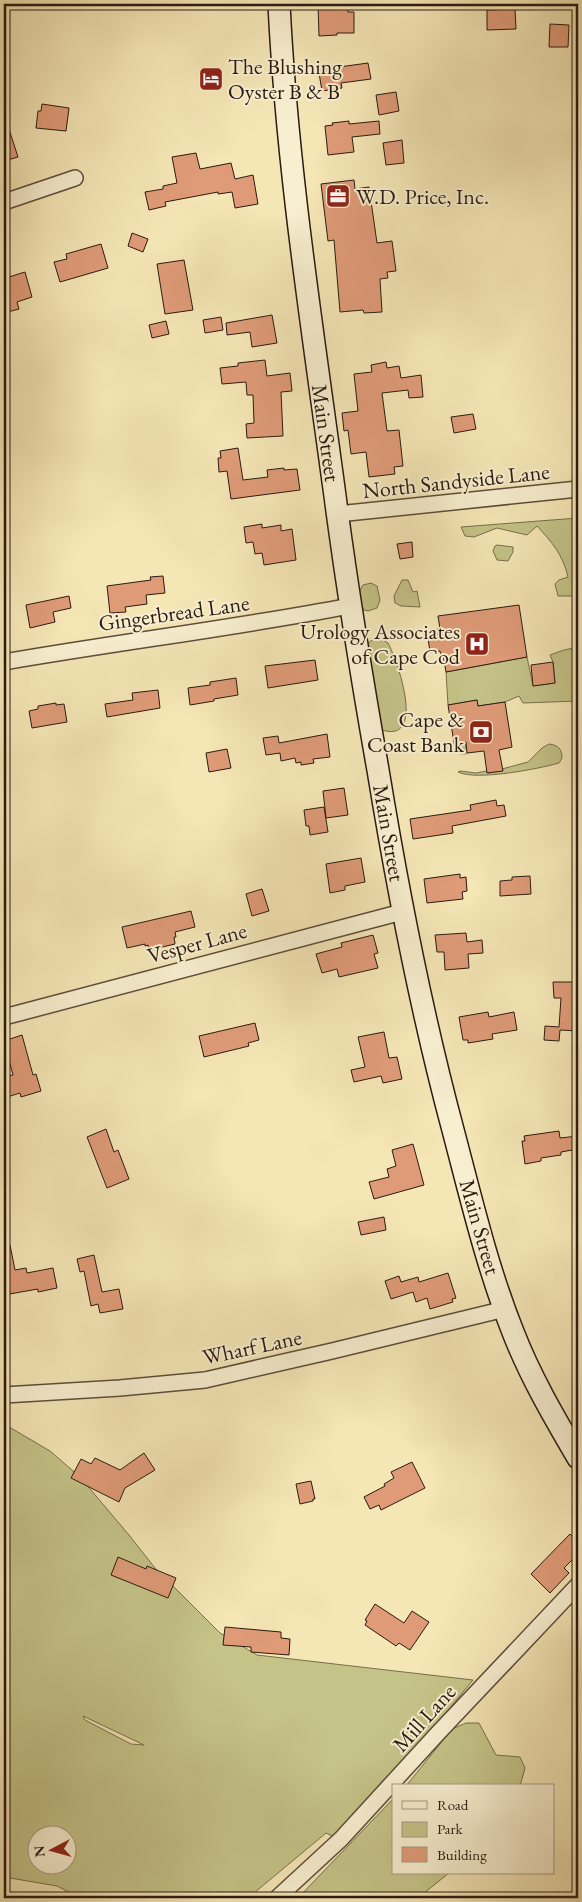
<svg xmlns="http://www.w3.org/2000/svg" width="582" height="1902" font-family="'EB Garamond',serif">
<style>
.green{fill:#c4c388;stroke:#776e4c;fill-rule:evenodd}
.building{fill:#df9b78;stroke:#2a1a11}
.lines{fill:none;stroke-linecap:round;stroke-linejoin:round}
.minor-casing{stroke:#5d4d3a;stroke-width:18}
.secondary-casing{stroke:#2a1a11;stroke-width:24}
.minor{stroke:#f8efd0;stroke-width:15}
.secondary{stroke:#f8efd0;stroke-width:21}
.labels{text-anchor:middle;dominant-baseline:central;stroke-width:4;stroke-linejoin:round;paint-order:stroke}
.poi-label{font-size:22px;fill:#2a1a11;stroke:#f8efd0;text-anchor:start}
.street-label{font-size:22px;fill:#2a1a11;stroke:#f8efd0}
</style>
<rect width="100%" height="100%" fill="#f5e6b6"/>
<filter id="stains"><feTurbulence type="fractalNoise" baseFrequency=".004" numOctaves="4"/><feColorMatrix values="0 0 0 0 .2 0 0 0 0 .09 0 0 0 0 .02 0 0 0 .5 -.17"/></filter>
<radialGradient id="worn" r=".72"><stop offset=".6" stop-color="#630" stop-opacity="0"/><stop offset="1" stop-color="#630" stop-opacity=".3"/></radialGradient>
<path class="green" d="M578 518V596H558L555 584 559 580 568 577C563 555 552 542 537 526L527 535 497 528 474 537 465 536 461 527Z
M497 545 513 547V552L508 561 497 560 493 551 495 546Z
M402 580H408L413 592 417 591 420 607 401 606 395 603 394 596Z
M371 583 377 586 380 600 377 608 368 611 364 610 360 603 359 592 363 585Z
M372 640H383L388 643C397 659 427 744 382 730L367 644Z
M578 647V701L523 703 519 696 505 702 478 706 477 700 448 705 446 672 527 657 533 686 555 683 553 662 550 655 564 650Z
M465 742 467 753 466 754 448 753 437 748 436 746Z
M549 744C558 745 562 749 562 758L559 763C538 769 476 781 458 772L460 771 476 773 487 771 488 773 502 771V769L528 762 542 748Z
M4 1424 50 1451 80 1477 129 1535 155 1568 220 1633 257 1655 473 1680 412 1754 340 1834 332 1836 326 1833 248 1898H80L57 1886 4 1877ZM83 1716 144 1745 131 1744 85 1720ZM38 1834H68V1864H38Z
M466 1723H479L496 1755 520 1757 525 1768 520 1786H406L452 1729Z
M393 1799V1873H449L418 1898H298Z"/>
<path class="building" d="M347 4 348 12H354V33H337V35L319 36 318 5Z
M515 9 516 29 487 30V10Z
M550 24 569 25 568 47H549Z
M368 63 371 79 341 83 342 88 322 91 318 67 339 65V67Z
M396 92 399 111 379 115 376 95Z
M42 104 69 108 66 131 36 128 38 111H41Z
M6 120 18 157 4 161V121Z
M349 121V124L379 121 380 134 352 137 354 152 328 155 325 126 333 125 332 123Z
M402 140 404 163 386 165 383 143Z
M196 153 200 169 231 163 235 179 253 175 258 204 235 208 232 192 218 194V192L165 202 166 206 149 210 145 192 163 189V186L177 183 172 157Z
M354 180 355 189 369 187 377 243 392 241 396 271 387 272 388 278 380 279 382 312 364 313 363 310 340 312 334 240 328 241 321 184Z
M132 233 148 239 143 252 128 246Z
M101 244 108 268 60 282 54 262 67 259 66 254Z
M184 260 193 310 165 314 157 264Z
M6 269 9 277 25 272 32 297 17 302 19 309 4 313V270Z
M272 315 277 343 252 347 250 332 227 335 226 323Z
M221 317 223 330 205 333 203 320Z
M166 321 169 334 152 338 149 325Z
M265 360 267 376 290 373 292 391 281 392 283 436 247 438 246 424 254 423 253 395H247L246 382 222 384 220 368 238 366V363Z
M386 362 387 368 399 366 401 378 421 375 423 397 409 398 408 390 382 393 387 431 399 430 403 466 394 467 395 474 369 477 366 452 351 454 348 430 344 431 342 413 358 411 354 374 372 372 371 365Z
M473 414 476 429 454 433 451 417Z
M238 448 243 480 268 477 267 470 284 468V470L297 469 300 490 231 499 227 471 219 472 218 458H221L220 451Z
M262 524V528L281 525V531L292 529 296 560 264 565 262 553 255 554 253 542 246 543 244 527Z
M412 542 413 557 400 559 397 544Z
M163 576 165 593 146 595 147 604 125 607 126 612 110 613 107 586 151 580 150 577Z
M69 596 71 608 53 612 55 622 30 628 26 605Z
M519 605 527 657 446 672 443 655 441 656 440 651 430 652 428 638 438 636 437 629H440L438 616Z
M315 660 318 680 268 688 265 666Z
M553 662 555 683 533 686 531 665Z
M236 678 238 695 214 699V701L190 705 188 688 210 685V682Z
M158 690 160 708 107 717 105 704 133 700 132 693Z
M477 700 478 706 505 702 512 747 499 750 503 771 487 773 484 751 467 753 466 742 454 743 448 705Z
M56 703V705L64 704 67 722 32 728 29 711 38 709V706Z
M327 734 330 757 313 759 314 763 301 765V762L296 763 295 758 281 761 280 753 266 755 263 738 278 736 279 743Z
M227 749 231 768 209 772 206 753Z
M344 788 348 815 326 818 323 791Z
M496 800 497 806 504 805 506 816 452 826 453 833 413 839 410 819 471 810 470 805Z
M324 807 328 832 310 835 309 826H306L304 810Z
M361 858 365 882 345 886V890L330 893 326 864Z
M460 874V878L466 877 467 891 462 892 463 899 427 903 424 879Z
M530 876 531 894 500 896V881L512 880V877Z
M262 889 269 911 252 916 246 894Z
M191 911 195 927 175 932 176 937H174L175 944 149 950 148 945 145 946V944L127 948 122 927Z
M466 933 467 942 482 940 483 953 468 954 469 968 445 970 444 952H437L435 935Z
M373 935 378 953 374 954 378 968 339 977 337 969 322 973 316 954 342 947 341 943Z
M553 982H577L578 1031 560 1030 559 1041 544 1040 545 1026 559 1027 561 998H554Z
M488 1012 489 1017 514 1012 517 1030 492 1034 493 1039 468 1043V1040H463L459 1017Z
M255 1023 259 1040 248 1043 249 1046 204 1057 199 1036Z
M384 1032 389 1058 397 1057 402 1079 383 1083 381 1076 354 1082 351 1070 365 1067 358 1037Z
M22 1035 33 1075 36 1074 41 1091 21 1097 20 1093 4 1098V1077L13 1075 4 1041Z
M106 1129 114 1152 118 1150 129 1179 107 1188 87 1137Z
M559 1131 560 1138 578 1136V1149L561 1152V1155L541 1158V1161L525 1164 522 1141H525L524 1136Z
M413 1144 424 1185 374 1199 369 1182 389 1177 387 1169 396 1166 392 1150Z
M384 1217 386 1230 361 1235 358 1222Z
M4 1245H10L15 1270 26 1268 27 1273 53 1268 57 1288 38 1292V1289L4 1295Z
M94 1255 102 1292 119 1289 123 1309 100 1313 98 1304 91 1306 84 1271 80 1272 77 1259Z
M448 1273 456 1298 452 1299 453 1302 430 1309 427 1298 416 1302 413 1292 391 1299 385 1281 399 1276 401 1282 418 1277 419 1282Z
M144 1453 155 1470 125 1488 119 1502 71 1478 81 1459 91 1464 95 1458 120 1470Z
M412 1462 425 1488 381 1510 379 1505 370 1509 364 1497 385 1486 384 1484 394 1478 391 1472Z
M311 1481 315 1499H313V1501L300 1504 296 1484Z
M570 1534 578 1543V1548L572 1554 575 1557 564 1568 569 1573 550 1593 531 1574Z
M118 1557 146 1569 147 1566 176 1578 168 1598 111 1575Z
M375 1604 404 1623 412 1611 429 1622 410 1650 399 1643 396 1646 365 1625 367 1621 365 1620Z
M225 1627 281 1632V1638L290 1639 289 1655 251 1652V1647L223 1645Z"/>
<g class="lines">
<defs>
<path id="minor" d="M4 202 75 178
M338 514 578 489
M4 662C119 642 235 628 350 606
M4 1017 402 912
M4 1395 120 1388 205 1380 332 1351 505 1309
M277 1898 341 1839 439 1732 578 1585"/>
<path id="secondary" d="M279 4C287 169 313 332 335 496 347 588 362 679 378 770 398 892 421 1011 453 1130 471 1198 487 1267 513 1332 530 1376 554 1417 578 1458"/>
</defs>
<use href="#minor" class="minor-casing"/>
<use href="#secondary" class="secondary-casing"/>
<use href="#minor" class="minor"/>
<use href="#secondary" class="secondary"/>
</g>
<defs>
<symbol id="hotel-square" viewBox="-11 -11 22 22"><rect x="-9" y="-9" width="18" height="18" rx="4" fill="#8f2418" stroke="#f8efd0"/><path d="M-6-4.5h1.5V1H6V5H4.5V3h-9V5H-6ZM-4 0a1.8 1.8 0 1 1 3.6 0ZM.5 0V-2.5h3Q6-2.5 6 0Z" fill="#fff"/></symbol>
<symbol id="office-square" viewBox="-11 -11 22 22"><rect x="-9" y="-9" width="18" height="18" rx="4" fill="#8f2418" stroke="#f8efd0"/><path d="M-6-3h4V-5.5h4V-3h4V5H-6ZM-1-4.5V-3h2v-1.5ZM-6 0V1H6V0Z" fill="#fff"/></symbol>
<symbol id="hospital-square" viewBox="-11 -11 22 22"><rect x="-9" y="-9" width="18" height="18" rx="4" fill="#8f2418" stroke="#f8efd0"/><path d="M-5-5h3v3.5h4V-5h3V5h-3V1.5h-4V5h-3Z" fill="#fff"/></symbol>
<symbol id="bank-square" viewBox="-11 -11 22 22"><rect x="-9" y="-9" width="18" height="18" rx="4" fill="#8f2418" stroke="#f8efd0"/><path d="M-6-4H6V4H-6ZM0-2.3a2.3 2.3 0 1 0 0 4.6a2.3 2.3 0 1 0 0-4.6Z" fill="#fff"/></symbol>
</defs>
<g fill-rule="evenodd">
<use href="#hotel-square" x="197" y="65" width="28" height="28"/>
<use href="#office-square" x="324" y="182" width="28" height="28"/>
<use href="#hospital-square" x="463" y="630" width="28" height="28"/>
<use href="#bank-square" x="467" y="718" width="28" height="28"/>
</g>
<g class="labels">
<g class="poi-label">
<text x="228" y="66">The Blushing<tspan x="228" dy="25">Oyster B &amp; B</tspan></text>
<text x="356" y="196">W.D. Price, Inc.</text>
<text x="460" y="631" text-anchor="end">Urology Associates<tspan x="460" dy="25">of Cape Cod</tspan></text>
<text x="464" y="719" text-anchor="end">Cape &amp;<tspan x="464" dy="25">Coast Bank</tspan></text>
</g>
<g class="street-label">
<text transform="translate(326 433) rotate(82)">Main Street</text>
<text transform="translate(456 481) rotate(-6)">North Sandyside Lane</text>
<text transform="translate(174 613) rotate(-8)">Gingerbread Lane</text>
<text transform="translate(389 833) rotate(80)">Main Street</text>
<text transform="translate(197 943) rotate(-15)">Vesper Lane</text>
<text transform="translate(480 1227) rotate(74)">Main Street</text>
<text transform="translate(252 1347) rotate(-12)">Wharf Lane</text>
<text transform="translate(424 1718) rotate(-48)">Mill Lane</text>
</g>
</g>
<rect width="582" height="1902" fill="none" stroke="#f5e6b6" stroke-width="20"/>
<rect x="5" y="5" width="572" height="1892" fill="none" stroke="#2a1a11" stroke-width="2.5"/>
<rect x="10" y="10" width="562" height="1882" fill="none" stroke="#2a1a11"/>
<rect x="392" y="1784" width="162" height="90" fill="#f8efd0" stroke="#a69a84"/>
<rect x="402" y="1801" width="25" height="8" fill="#f8efd0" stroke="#a69a84"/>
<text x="437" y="1810" font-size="15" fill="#2a1a11">Road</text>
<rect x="402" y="1822" width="25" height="15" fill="#c4c388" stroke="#a69a84"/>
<text x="437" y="1834" font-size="15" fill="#2a1a11">Park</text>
<rect x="402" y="1847" width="25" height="15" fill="#df9b78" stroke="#a69a84"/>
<text x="437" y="1860" font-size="15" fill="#2a1a11">Building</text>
<g transform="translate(52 1850) rotate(264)"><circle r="24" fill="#f8efd0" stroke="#a69a84"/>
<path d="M0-4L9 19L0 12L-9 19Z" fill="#8f2418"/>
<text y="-8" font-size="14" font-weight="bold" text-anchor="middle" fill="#2a1a11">N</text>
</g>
<rect width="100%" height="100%" filter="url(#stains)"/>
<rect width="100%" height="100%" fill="url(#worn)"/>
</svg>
